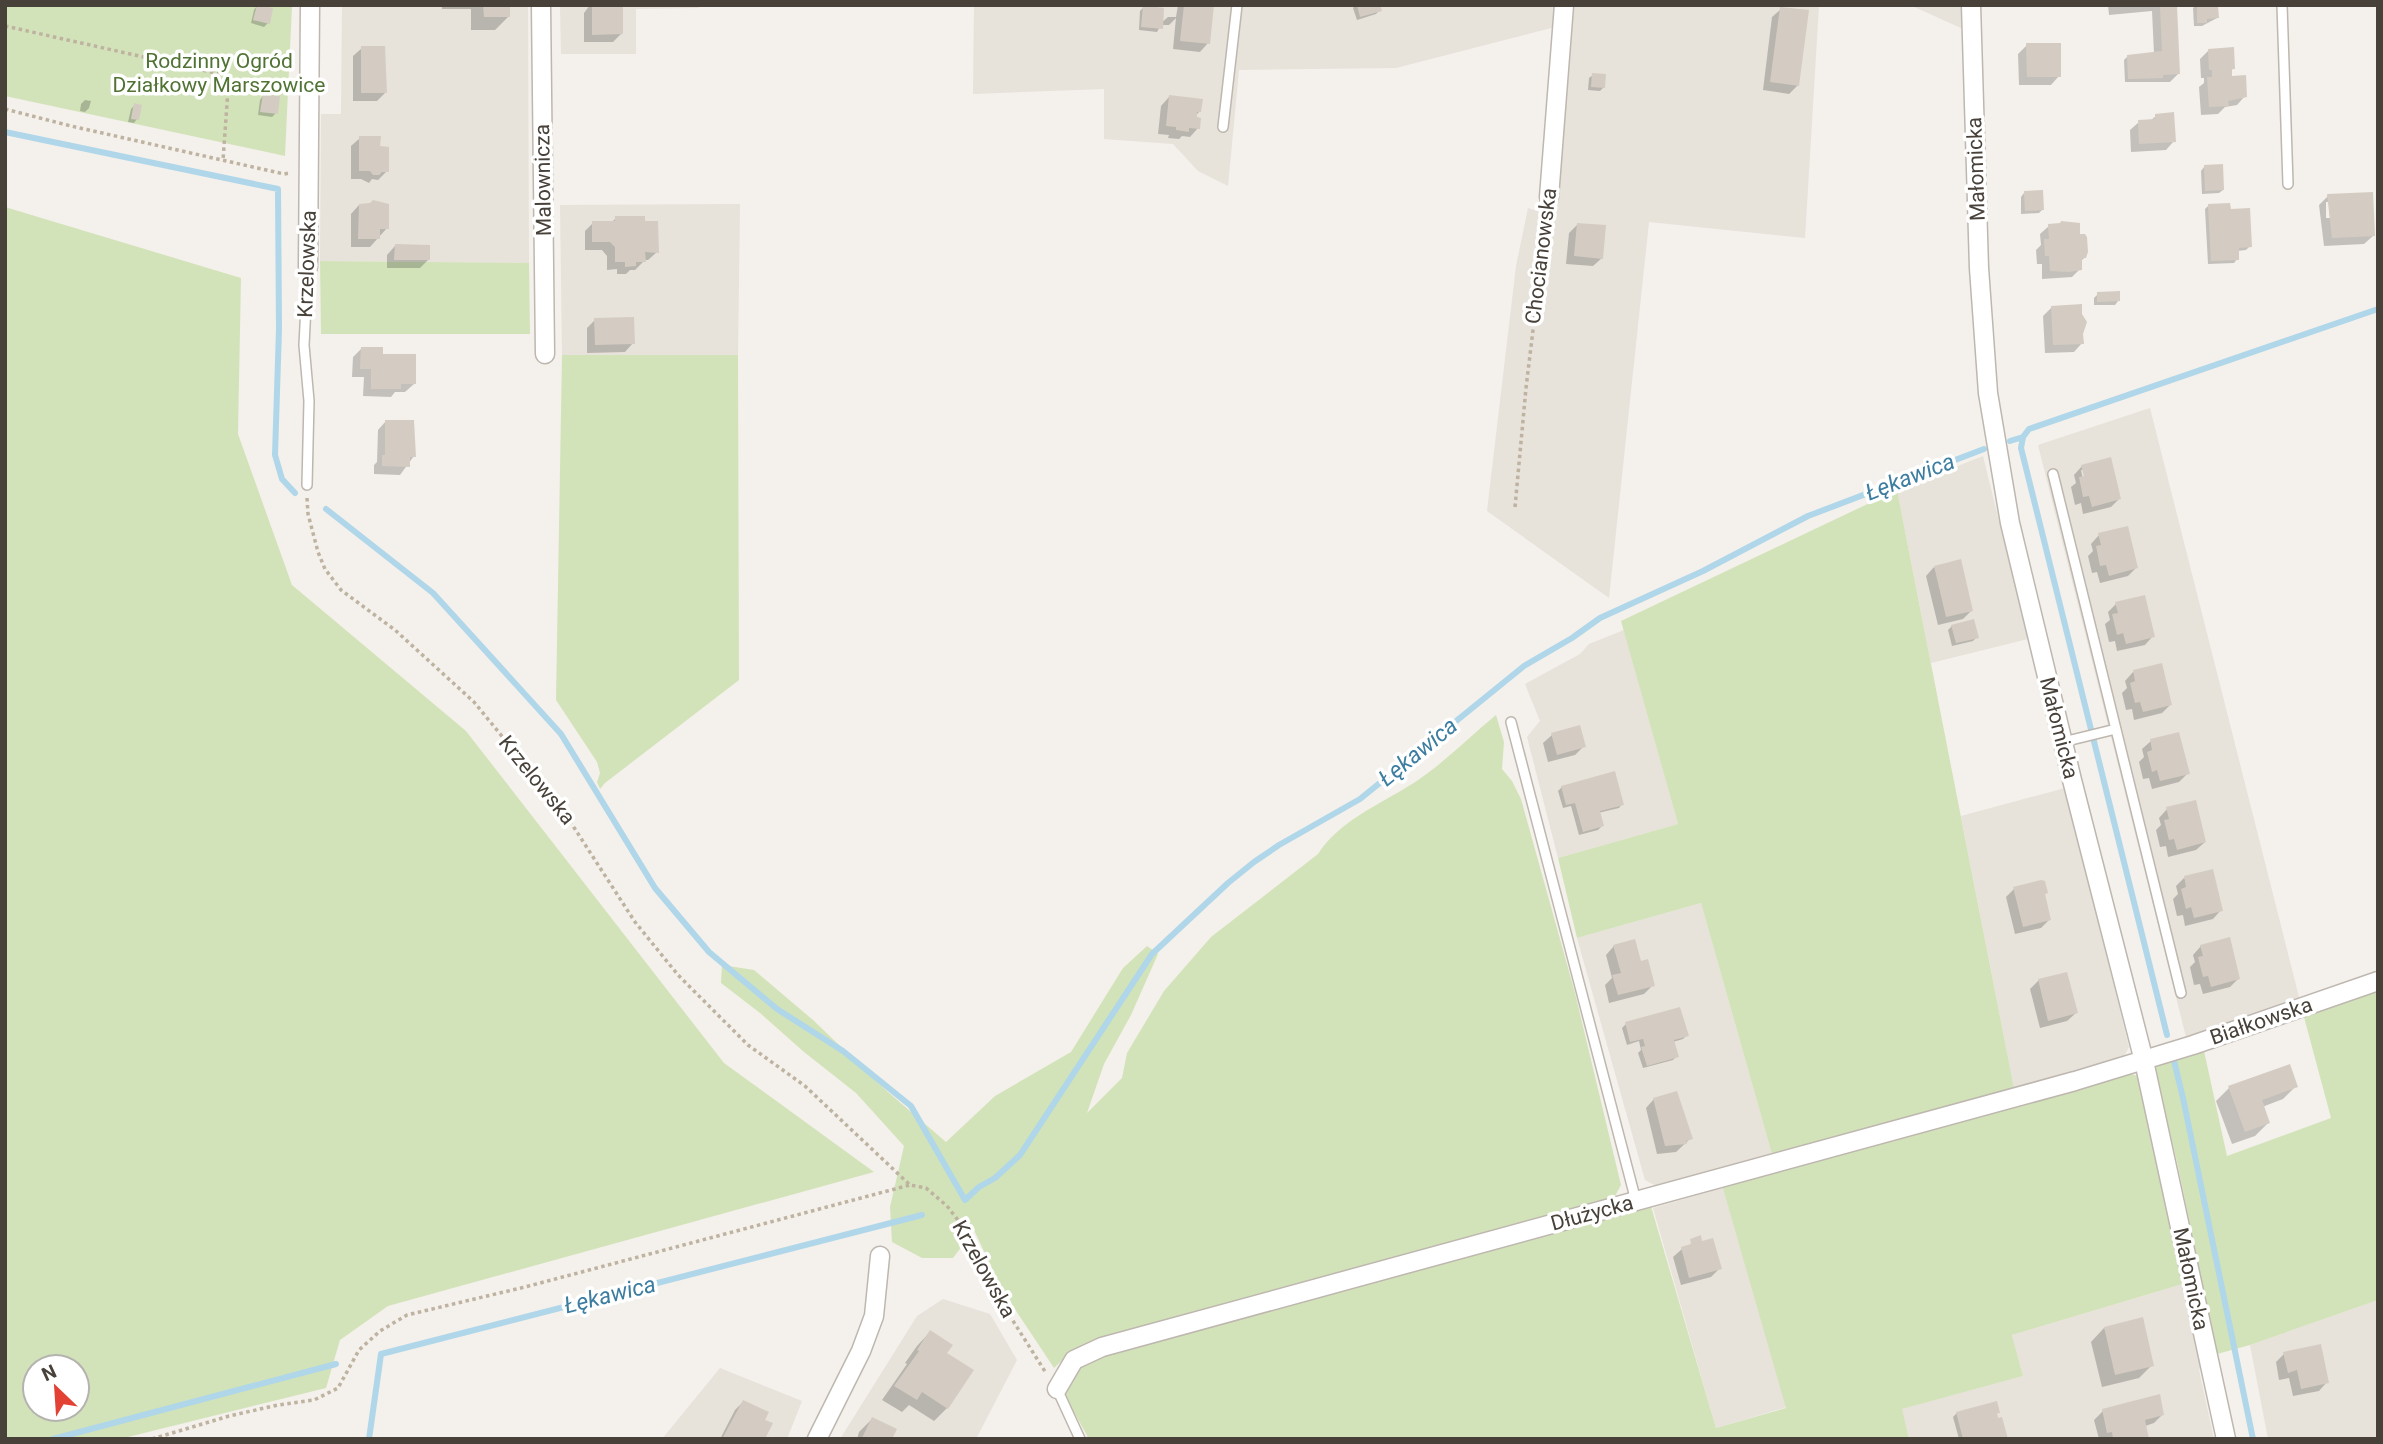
<svg xmlns="http://www.w3.org/2000/svg" width="2383" height="1444" font-family="Roboto,sans-serif">
<style>
.residential{fill:#e7e2da}
.green{fill:#d3e3b9;fill-rule:evenodd}
.shadow{fill:#0003;fill-rule:evenodd}
.lines{fill:none;stroke-linecap:round;stroke-linejoin:round}
.stream{stroke:#afd6e9;stroke-width:6}
.building{fill:#d4ccc2}
.lane-casing{stroke:#beb7af;stroke-width:12}
.street-casing{stroke:#beb7af;stroke-width:21}
.path{stroke:#beb2a1;stroke-width:3.5;stroke-dasharray:3.5 3.5;stroke-linecap:butt}
.lane{stroke:#fff;stroke-width:9}
.street{stroke:#fff;stroke-width:18}
.labels{text-anchor:middle;dominant-baseline:central;stroke-width:7;stroke-linejoin:round;paint-order:stroke}
.park-label{font-size:21px;fill:#507333;stroke:#fff}
.street-label{font-size:21px;fill:#47413a;stroke:#fff}
.water-label{font-size:23px;font-style:italic;fill:#3c7da0;stroke:#fff}
</style>
<rect width="100%" height="100%" fill="#f4f0eb"/>
<path class="residential" d="M342 5H528L529 263 320 261 321 114H341Z
M560 5H699V8L636 9V54H561Z
M974 5H1556L1555 27 1396 68 1239 70 1228 186 1198 171 1173 144 1104 139V89L973 94Z
M1567 5H1819L1805 238 1649 222 1609 598 1487 511 1516 266 1528 208 1552 216Z
M1910 5H1961V28Z
M740 204 738 355H562L560 205Z
M2150 408 2300 1001 2187 1041 2038 445Z
M1983 456 2028 639 1931 663 1897 490Z
M1624 630 1678 824 1558 858 1527 737 1540 721 1525 684 1580 654 1589 644Z
M2065 788 2129 1047 2123 1058 2014 1088 1961 816Z
M1701 903 1773 1158 1660 1188 1645 1180 1577 938Z
M1723 1188 1787 1407 1716 1428 1653 1208Z
M2186 1283 2202 1365 2199 1370 2214 1439H1909L1901 1409 2023 1376 2012 1335Z
M943 1299 990 1314 1017 1360 976 1439H840L917 1316Z
M2378 1300V1439H2268L2250 1345Z
M720 1368 802 1401 787 1439H662Z"/>
<path class="green" d="M5 5 292 6 285 156 5 96Z
M5 207 241 278 238 434 292 585 466 731 724 1063 874 1172 388 1306 340 1340 326 1388 120 1439H5ZM77 1367V1409H35V1367Z
M320 261 529 263 530 334H321Z
M562 355H738L739 680 605 783 600 789 597 782 600 773 597 762 556 700Z
M1897 490 2014 1088 1773 1158 1701 903 1577 938 1558 858 1678 824 1621 621Z
M1496 715 1504 742 1502 769 1512 781 1521 799 1575 993 1621 1185 1615 1196 1606 1202 1459 1244 1255 1295 1101 1340 1074 1349 1054 1368 1001 1288 974 1230 953 1258H922L892 1242 890 1207 904 1146 856 1093 804 1052 760 1013 721 983 722 965 754 970 813 1020 888 1092 946 1142 995 1096 1071 1052 1123 968 1147 946 1158 954 1131 1015 1104 1064 1087 1113 1122 1078 1127 1053 1164 991 1211 937 1318 854C1340 820 1379 805 1412 784 1442 765 1469 737 1496 715Z
M2378 990V1300L2250 1345 2217 1354 2177 1162 2153 1063 2187 1052 2204 1051 2227 1156 2331 1118 2304 1017Z
M2126 1073 2138 1076 2164 1175 2186 1283 2012 1335 2023 1376 1902 1409 1909 1439H1089L1066 1398 1064 1388 1083 1360 1650 1203 1716 1428 1786 1408 1722 1185Z"/>
<path class="shadow" d="M442 5H510L509 16 495 30H471V9H442Z
M621 5V34L613 42H584V13L590 5Z
M1178 5H1212L1208 43 1200 52 1173 49 1176 18 1169 25H1161L1157 32 1139 30 1140 11 1144 7 1161 23 1168 17H1176Z
M1355 5H1378L1380 10 1376 14 1357 20 1353 8Z
M2108 5H2175L2178 74 2170 82H2125L2124 60 2128 56 2154 54 2152 11 2109 15Z
M2196 5H2205L2217 18 2202 26H2194L2193 8Z
M257 6 268 23 264 27 251 23 254 10Z
M1781 9 1798 85 1789 94 1763 90 1772 17Z
M2027 45 2059 76 2051 85H2019L2018 54Z
M362 48 385 93 377 101H353V56Z
M2209 50 2233 69 2230 71 2231 78 2245 96 2237 105 2225 107 2218 114 2201 115 2199 87 2204 83V78H2201L2200 59Z
M1593 75 1604 87 1600 91 1588 90 1589 78Z
M263 96 276 113 272 117 258 115 260 100Z
M1169 97 1200 111 1195 116 1198 128 1190 137 1182 136 1179 139 1168 138 1169 135 1158 134 1161 106Z
M85 100 91 101 89 108 85 112 80 111 81 104Z
M135 105 137 119 134 123 128 122 131 109Z
M2156 116 2174 141 2166 150 2131 152 2130 130 2139 122 2150 121Z
M360 138 379 148 387 171 378 180 372 179 369 183 361 179H351V146Z
M2204 167 2223 190 2219 193 2202 194 2201 171Z
M2024 193 2043 209 2039 213 2021 214V197Z
M2328 196 2373 236 2364 244 2324 246 2319 205ZM2326 202H2329L2330 218H2326Z
M359 205 387 228 370 247H351V214Z
M2209 205 2229 211 2250 246 2246 250 2237 251V259L2234 263 2208 264 2205 209Z
M616 218 657 252 648 260H645L635 270H630L626 274H617V269L607 270V256L602 250H585V231L593 223H611Z
M1578 224 1602 258 1593 266 1566 264 1569 233Z
M2049 226 2085 257 2080 262V269L2072 277 2042 279V264H2037L2036 250 2041 245 2040 234Z
M395 246 428 260 420 268H387V255Z
M2098 294 2118 301 2115 305H2094V298Z
M2052 307 2082 334V343L2074 352 2045 353 2043 316Z
M595 320 633 343 625 352 587 353V328Z
M362 348 381 355 414 384 405 392H395L391 397 363 396 364 377H352L353 357Z
M386 421 414 456 400 475 374 474V465L377 462 378 430Z
M2082 466 2119 499 2111 507 2083 514 2081 503 2075 505 2071 487 2076 483 2074 475ZM2081 470H2084V485Z
M2099 535 2136 568 2128 576 2100 583 2097 572 2092 573 2088 556 2093 551 2091 544Z
M1934 567 1972 610 1963 619 1938 625 1926 576Z
M2116 604 2153 636 2145 645 2117 651 2115 641 2109 642 2105 624 2110 620 2108 612Z
M1952 626 1977 637 1973 641 1952 646 1948 630Z
M2133 672 2171 704 2162 713 2134 720 2132 709 2126 710 2122 693 2127 688 2125 681Z
M1552 735 1584 746 1575 755 1548 762 1543 743Z
M2151 741 2188 773 2179 782 2152 789 2149 778 2143 779 2139 762 2144 757 2142 749Z
M1562 787 1622 804 1619 808 1598 813 1602 826 1598 830 1579 835 1571 806 1563 808 1558 791Z
M2167 809 2205 842 2196 850 2168 857 2166 846 2160 847 2156 830 2161 825 2159 818Z
M2184 878 2221 910 2213 919 2185 926 2183 915 2177 916 2173 899 2178 894 2176 886Z
M2014 889 2046 893 2043 896 2049 920 2041 928 2015 934 2006 897Z
M1614 946 1640 963 1653 985 1644 994 1609 1003 1605 985 1612 978 1606 955Z
M2201 946 2238 979 2230 987 2203 994 2200 984 2194 985 2190 967 2195 962 2193 955Z
M2039 980 2076 1013 2067 1021 2040 1028 2030 989Z
M1626 1024 1687 1035 1683 1039 1673 1042 1677 1056 1673 1060 1643 1068 1638 1053 1641 1050 1639 1041 1627 1045 1622 1028Z
M2296 1086 2283 1099 2262 1107 2268 1123 2255 1136 2232 1144 2216 1101 2229 1088Z
M1654 1099 1691 1138 1676 1152 1657 1154 1646 1108Z
M1682 1249 1720 1268 1711 1277 1681 1285 1673 1257Z
M2104 1328 2152 1365 2139 1378 2102 1387 2091 1342Z
M930 1332 945 1354 947 1408 934 1421 909 1405 902 1412 882 1400 907 1364 905 1363 917 1346Z
M2284 1354 2327 1382 2319 1391 2293 1396 2289 1378 2279 1380 2276 1362Z
M743 1402 763 1439H720L735 1410Z
M2103 1411 2162 1415 2154 1423 2145 1426 2147 1439H2099L2094 1420Z
M1999 1412 1995 1415 2006 1439H1959L1953 1417 1957 1413Z
M872 1419 890 1439H857L859 1432Z"/>
<g class="lines">
<path class="stream" d="M5 132 278 189 279 329 275 455 282 479 295 493
M2023 437 2021 448 2167 1035
M2010 441 2023 437 2029 429 2378 309
M326 509 433 593 561 734 655 888 709 952 777 1009 843 1051 911 1106 965 1200 979 1187 995 1178 1020 1155 1152 954 1228 883 1254 862 1279 845 1360 799 1524 666 1572 638 1600 618 1703 571 1808 516 1984 449
M2174 1061 2183 1098 2253 1439
M53 1439 336 1364
M369 1439 381 1354 922 1215"/>
</g>
<path class="building" d="M257 5 273 8 270 24 253 20Z
M483 5H510V17H484Z
M592 5H623V34L592 35Z
M1143 5 1164 8 1163 29 1141 27Z
M1184 5H1214L1210 44 1180 41Z
M1357 5H1380L1382 11 1360 17Z
M2160 5H2177L2180 74 2163 75V78L2128 79 2127 55 2162 51Z
M2197 5H2218L2219 18 2207 19V23H2197Z
M1780 7 1809 10 1799 86 1770 82Z
M2026 43H2061V77H2027Z
M361 46H385L387 93H361Z
M2234 47 2235 69H2232V76L2246 75 2247 97 2228 101 2229 106 2209 107 2207 77H2212V70H2209L2208 49Z
M1592 73 1606 74 1605 88 1591 87Z
M263 94 280 96 278 114 260 112Z
M1169 95 1203 99 1201 112H1197V117L1201 118 1200 129 1189 128V132L1176 130V127L1166 126Z
M134 103 142 105 139 120 131 119Z
M2174 112 2176 142 2139 144 2138 120 2155 119V114Z
M359 136H381L380 146 389 147V172H382L379 175H373L370 171H359Z
M2223 164 2224 190 2205 191 2204 165Z
M2043 190 2044 210 2025 211 2024 191Z
M2373 192 2375 236 2332 238 2327 194Z
M373 200 389 204V229H380V239H358L359 204 370 203Z
M2230 203 2231 209 2250 208 2252 247 2239 248V260L2211 261 2208 204Z
M615 216H645V221H658L659 253 645 252 646 262H636V266L625 267V262H615V247L610 242H592V221H615Z
M2061 221 2080 223V234H2085L2087 237 2088 252 2086 258H2082V270L2069 272 2050 271 2049 256H2045L2044 239H2049L2048 224 2060 223Z
M1577 223 1606 225 1603 259 1574 256Z
M395 244 430 245V260H394Z
M2120 291V301L2097 302V292Z
M2082 304V314L2087 322 2083 334 2084 344 2053 345 2051 306Z
M634 317 635 344 595 345 594 318Z
M361 347H383V354H416V384H401V389H371V369H360Z
M385 420H414L416 457H410V467L382 466V455H385Z
M2111 457 2121 499 2092 507 2089 496 2083 497 2079 477 2084 476 2081 465Z
M2128 526 2138 568 2109 576 2106 565 2100 566 2096 546 2101 545 2098 533Z
M1961 559 1973 611 1946 617 1934 566Z
M2145 595 2155 637 2126 644 2123 633 2117 635 2112 614 2118 613 2115 602Z
M1974 619 1979 638 1956 643 1951 625Z
M2162 663 2172 705 2143 712 2140 702 2135 703 2130 683 2135 681 2133 670Z
M1580 725 1586 747 1557 755 1551 733Z
M2179 732 2190 774 2160 781 2157 770 2152 772 2147 752 2152 750 2150 739Z
M1615 771 1624 805 1600 811 1604 826 1583 832 1575 803 1566 805 1561 786Z
M2196 800 2206 842 2177 850 2174 839 2169 840 2164 820 2169 819 2166 807Z
M2213 869 2223 911 2194 918 2191 907 2186 909 2181 889 2186 887 2184 876Z
M2041 880 2045 881 2048 893 2045 894 2051 920 2023 927 2013 887Z
M2230 937 2240 979 2211 987 2208 976 2203 977 2198 957 2203 956 2200 945Z
M1635 939 1641 961 1648 959 1655 986 1618 995 1612 975 1621 973 1613 945Z
M2067 972 2078 1013 2048 1021 2038 979Z
M1680 1007 1689 1036 1674 1040 1679 1057 1647 1066 1641 1047 1645 1046 1643 1039 1630 1042 1625 1022Z
M2290 1064 2298 1087 2262 1100 2270 1123 2245 1132 2228 1086Z
M1677 1091 1693 1139 1686 1141 1687 1144 1665 1146 1653 1098Z
M1701 1235 1702 1241 1713 1238 1722 1269 1689 1278 1681 1247 1691 1244 1690 1239Z
M2143 1317 2154 1366 2115 1375 2104 1327Z
M930 1330 953 1345 947 1353 974 1370 948 1409 922 1392 917 1400 894 1386 919 1351 917 1350Z
M2321 1344 2329 1383 2301 1389 2297 1370 2288 1373 2283 1352Z
M2160 1394 2164 1415 2145 1420 2149 1439H2113L2112 1432 2107 1433 2102 1409Z
M743 1400 769 1412 765 1420 773 1423 765 1439H722Z
M1997 1401 2000 1413H1997L1998 1418 2002 1417 2008 1439H1963L1956 1412Z
M872 1417 897 1429 892 1439 862 1438Z"/>
<g class="lines">
<defs>
<path id="lane" d="M2282 5 2288 184
M1223 127 1237 5
M2053 474 2181 993
M307 485 309 401 304 345 308 267
M1511 722 1636 1201
M2063 742 2116 729
M1057 1389 1080 1439"/>
<path id="street" d="M541 5 545 354
M1971 5 1979 268 1988 393 2010 523 2072 780 2144 1061 2226 1439
M1549 197 1564 5
M308 267 310 5
M1057 1389 1074 1360 1102 1347 2075 1081 2193 1045 2378 981
M817 1439 861 1351 874 1316 880 1256"/>
</defs>
<use href="#lane" class="lane-casing"/>
<use href="#street" class="street-casing"/>
<path class="path" d="M5 26 229 76 223 160
M5 109 71 126 284 174 290 173
M307 498 308 514 318 552 325 569 341 590 395 630 474 702 564 812 635 922 678 975 748 1045 805 1086 910 1185 926 1188 947 1206 972 1238 1008 1313 1046 1373
M1515 507 1526 388 1547 214
M152 1439 229 1416 278 1405 314 1400 338 1388 359 1350 380 1331 407 1315 525 1287 910 1185"/>
<use href="#lane" class="lane"/>
<use href="#street" class="street"/>
</g>
<g class="labels">
<g class="park-label">
<text x="219" y="61">Rodzinny Ogród<tspan x="219" dy="24">Działkowy Marszowice</tspan></text>
</g>
<g class="street-label">
<text transform="translate(1976 169) rotate(-92)">Małomicka</text>
<text transform="translate(543 180) rotate(-91)">Malownicza</text>
<text transform="translate(1541 256) rotate(-83)">Chocianowska</text>
<text transform="translate(307 264) rotate(-88)">Krzelowska</text>
<text transform="translate(2059 728) rotate(76)">Małomicka</text>
<text transform="translate(537 780) rotate(51)">Krzelowska</text>
<text transform="translate(2261 1021) rotate(-19)">Białkowska</text>
<text transform="translate(1592 1213) rotate(-15)">Dłużycka</text>
<text transform="translate(984 1269) rotate(61)">Krzelowska</text>
<text transform="translate(2191 1279) rotate(78)">Małomicka</text>
</g>
<g class="water-label">
<text transform="translate(1910 477) rotate(-21)">Łękawica</text>
<text transform="translate(1418 752) rotate(-39)">Łękawica</text>
<text transform="translate(610 1295) rotate(-14)">Łękawica</text>
</g>
</g>
<rect width="2383" height="1444" fill="none" stroke="#47413a" stroke-width="14"/>
<g transform="translate(56 1388) rotate(335)"><circle r="33" fill="#ffffff" stroke="#b5b3b0" stroke-width="2"/>
<path d="M0-5L12 26L0 18L-12 26Z" fill="#e24134"/>
<text y="-10" font-size="19" font-weight="bold" text-anchor="middle" fill="#47413a">N</text>
</g>
</svg>
